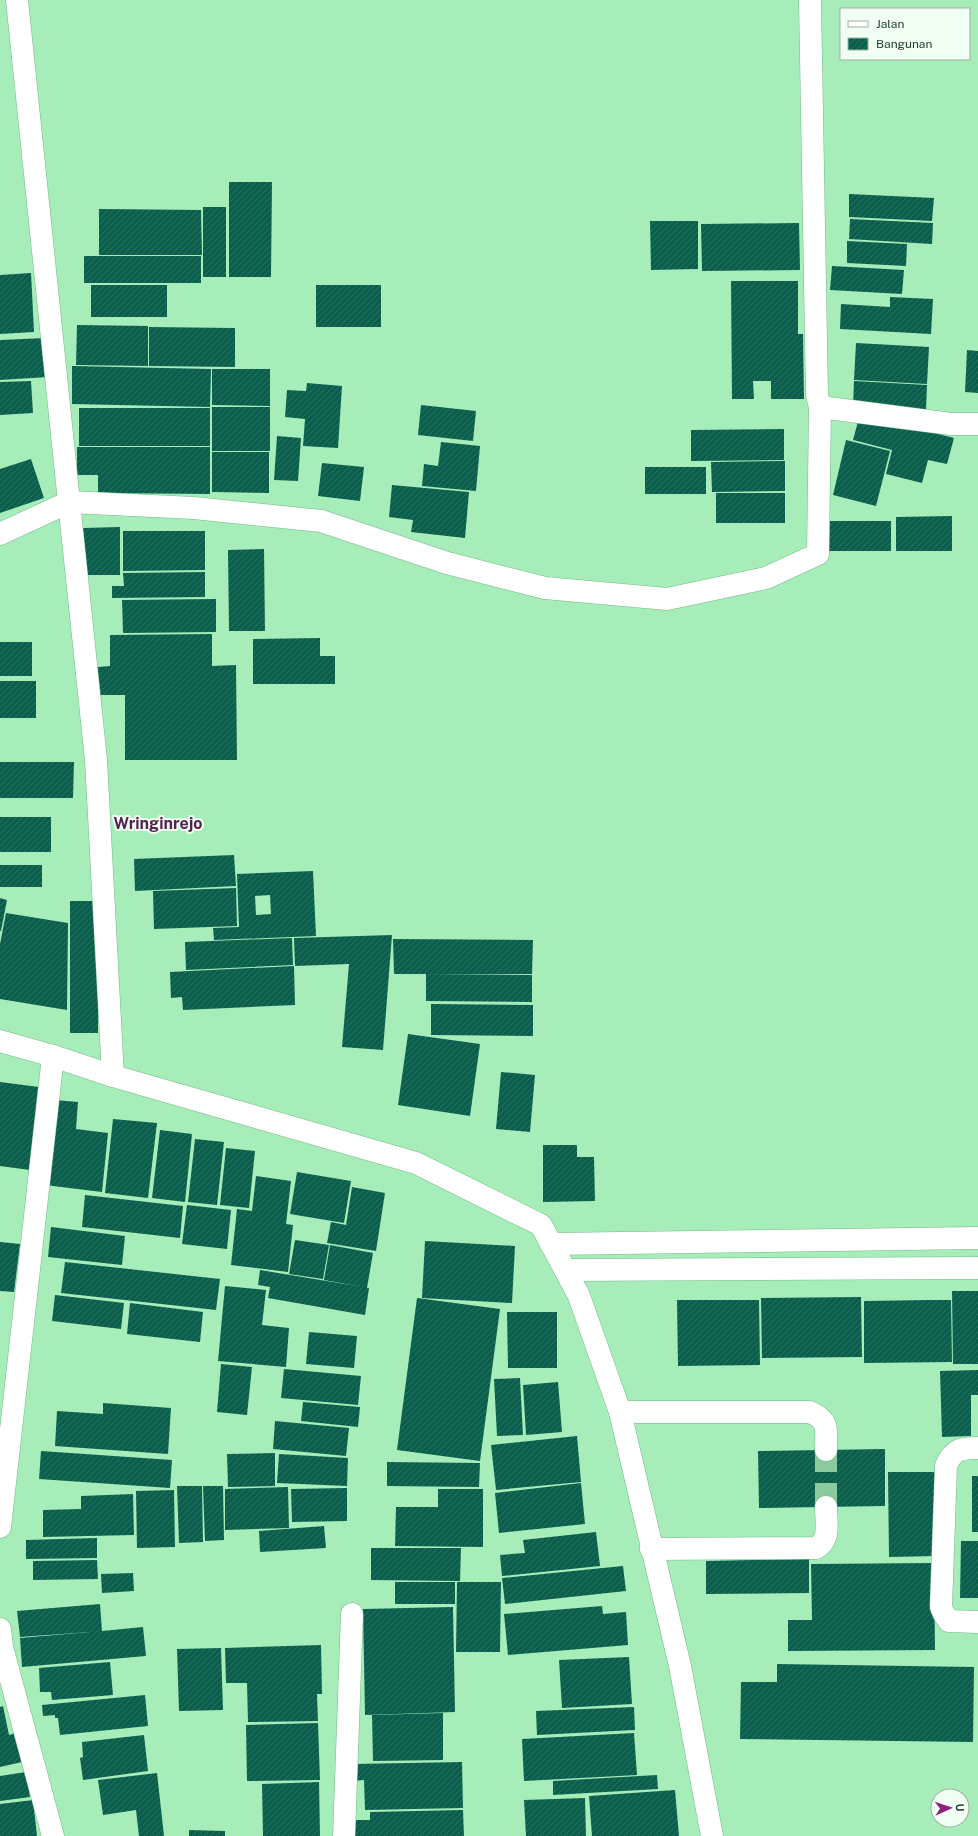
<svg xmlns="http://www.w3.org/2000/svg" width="978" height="1836" font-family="'Public Sans',sans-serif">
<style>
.building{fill:url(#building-hatch);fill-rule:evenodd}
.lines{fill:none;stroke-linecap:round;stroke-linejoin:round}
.minor-tunnel{stroke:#8bca9c;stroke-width:22;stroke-dasharray:22 11;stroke-linecap:butt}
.minor-casing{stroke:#73b887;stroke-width:23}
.major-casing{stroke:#73b887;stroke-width:23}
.minor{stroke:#fff;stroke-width:22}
.major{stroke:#fff;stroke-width:22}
.labels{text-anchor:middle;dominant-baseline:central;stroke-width:4;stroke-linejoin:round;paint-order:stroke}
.quarter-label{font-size:16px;font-weight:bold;fill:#56214f;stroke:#f1fef4}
</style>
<defs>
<pattern id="building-hatch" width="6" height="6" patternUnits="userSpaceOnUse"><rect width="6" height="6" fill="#0a5f4c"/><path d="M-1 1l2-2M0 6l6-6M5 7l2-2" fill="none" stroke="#2e7363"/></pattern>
</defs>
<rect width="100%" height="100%" fill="#a6edb9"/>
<path class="building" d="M229 182H272L271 277H229Z
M849 194 934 198 932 221 849 217Z
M203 207H226V277H203Z
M99 209 201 210 202 255H99Z
M850 219 933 223 932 244 849 239Z
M650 221H698V269L651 270Z
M799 223 800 270 702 271 701 224Z
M847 241 907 244 906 266 847 263Z
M84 256H201V283H84Z
M832 266 904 270 902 294 830 290Z
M31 273 34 332 0 334V275Z
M731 281H798V334H803L804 399H771V381H753L754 399H732Z
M91 285H167V317H91Z
M316 285H381V327H316Z
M890 297 933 299 931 334 840 329 841 304 890 307Z
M77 325 148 326V366L76 365Z
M149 327 235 328V367L149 366Z
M46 338 48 377 0 380V340Z
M856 343 929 347 927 384 854 380Z
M967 350 978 351V393L965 392Z
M72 366 211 369 210 407 72 404Z
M212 369H270V406L212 405Z
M31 381 33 413 0 415V382Z
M854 381 927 385 926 410 853 407Z
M307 383 342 386 338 448 303 446 305 419 285 417 287 390 306 391Z
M421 405 476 411 473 441 418 435Z
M212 407H270V451H212Z
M79 408H210V446H79Z
M860 414 954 438 947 464 928 460 922 483 886 474 892 450 853 440Z
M784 429V460L691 461V430Z
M277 436 301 438 298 481 274 480Z
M846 440 890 451 876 506 833 495Z
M441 442 480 446 476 491 422 486 424 464 438 466Z
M77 447H210V494L98 493V475H77Z
M212 452H269V493L212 492Z
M31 459 44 498 0 513V469Z
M785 461V491L712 492 711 462Z
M322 463 364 467 360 501 318 496Z
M645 467H706V494H645Z
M392 485 469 492 465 538 411 532 413 520 389 517Z
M716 493H785V523H716Z
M952 516V551H896V517Z
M823 521H891V551H823Z
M120 527V575H83V528Z
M123 531H205V570L123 571Z
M264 549 265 631H229L228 550Z
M205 572V597L112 598V586H124L123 573Z
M216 599V632L123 633 122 600Z
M212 634V666L236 665 237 760H125V695H98V667L110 666V635Z
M320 638V656H335V684H253V639Z
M0 642H32V676H0Z
M0 681H36V718H0Z
M0 762H74L73 798H0Z
M0 817H51V852H0Z
M234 855 236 886 135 891 134 859Z
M0 865H42V887H0Z
M313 871 316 936 214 940 213 928 239 927 237 874ZM270 895 271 914 256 915 255 896Z
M236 888 237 926 154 929 153 891Z
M0 898 7 900 1 931H0Z
M70 901H98V1033H70Z
M6 913 68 923 67 1010 0 999V944Z
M392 935 383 1050 342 1047 349 964 295 966 294 938Z
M292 938 293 965 186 970 185 942Z
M393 939 533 940 532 974H394Z
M294 966 295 1005 183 1010 182 997 171 998 170 972Z
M426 974 532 975V1002L426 1001Z
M431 1004 533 1005V1036L431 1035Z
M408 1034 480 1044 470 1116 398 1105Z
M501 1072 535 1075 530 1132 496 1129Z
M0 1082 39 1087 30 1170 0 1166Z
M55 1100 78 1102 76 1129 108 1133 102 1192 45 1185Z
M113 1119 157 1123 148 1198 105 1193Z
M160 1130 192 1134 185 1202 152 1198Z
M195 1139 224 1142 217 1205 188 1202Z
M543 1145H577V1157H594L595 1201 543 1202Z
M226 1148 255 1151 249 1208 220 1205Z
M297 1172 351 1181 344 1223 290 1214Z
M256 1176 291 1181 286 1224 293 1225 288 1272 231 1265 237 1209 252 1211Z
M352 1187 385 1193 376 1251 327 1243 331 1222 346 1225Z
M85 1195 183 1206 180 1238 82 1227Z
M187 1205 231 1210 227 1249 182 1244Z
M51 1227 125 1236 122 1265 48 1257Z
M295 1240 329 1245 323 1279 289 1274Z
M425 1241 515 1246 512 1303 422 1298Z
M0 1242 20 1244 14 1292 0 1291Z
M330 1245 373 1253 367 1288H369L365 1315 268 1298 270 1287 258 1285 260 1270 363 1287 324 1280Z
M65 1262 220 1279 216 1310 61 1293Z
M225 1286 266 1290 262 1325 289 1328 286 1367 218 1361Z
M952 1291H978V1364H953Z
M55 1295 124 1303 121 1329 52 1321Z
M861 1297 862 1357 762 1358 761 1298Z
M417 1298 500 1309 480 1461 397 1450Z
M677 1300H759L760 1365 678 1366Z
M928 1300H951L952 1362 864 1363V1301Z
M130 1303 203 1312 200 1342 127 1334Z
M507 1312H557V1368H508Z
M309 1332 357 1336 354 1368 306 1364Z
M221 1364 252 1367 247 1415 217 1412Z
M284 1369 361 1376 358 1405 281 1398Z
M978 1370V1395H971V1436L942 1437 940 1371Z
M520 1378 523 1435 497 1436 494 1379Z
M558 1382 562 1432 526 1435 523 1385Z
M303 1402 360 1407 358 1427 301 1421Z
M103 1403 171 1408 168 1454 55 1446 57 1411 103 1414Z
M275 1421 349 1428 346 1456 273 1449Z
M577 1436 581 1482 496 1490 491 1445Z
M885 1449V1506L759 1508 758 1451Z
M41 1451 172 1460 170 1488 39 1479Z
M275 1453V1486L228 1487 227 1454Z
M279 1454 348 1458 347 1486 277 1483Z
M387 1462 480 1463 479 1487 387 1486Z
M888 1472H936L937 1556 889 1557Z
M972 1476H978V1532H972Z
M581 1483 585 1524 499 1533 495 1493Z
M177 1486H202L203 1542 179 1543Z
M203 1486H223L224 1540 205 1541Z
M288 1487 289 1528 225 1530V1489Z
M347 1488V1521L292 1522 291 1489Z
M438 1489H483V1547L395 1546 396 1507H438Z
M174 1490 175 1547 137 1548 136 1491Z
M133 1494 134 1535 43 1537V1510L81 1509V1496Z
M324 1526 326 1548 260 1552 259 1531Z
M596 1532 600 1566 502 1576 500 1555 525 1553 523 1540Z
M97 1538V1558L26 1559V1540Z
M961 1541H978V1598H960Z
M371 1548H461L460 1581 371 1580Z
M809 1559V1593L706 1594V1561Z
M97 1560 98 1579 33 1580V1561Z
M934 1563 935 1650 788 1651V1620H812L811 1564Z
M623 1566 626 1591 505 1604 502 1578Z
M133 1573 134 1591 102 1593 101 1574Z
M395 1582H455V1604H395Z
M457 1582H501L500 1652H456Z
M100 1604 102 1631 143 1627 146 1656 22 1667 20 1638 90 1632 20 1637 17 1611Z
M602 1606 603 1614 626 1612 628 1645 508 1655 504 1614Z
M453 1607 455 1712 365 1715 363 1609Z
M321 1645 322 1694H317L318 1721 248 1722 247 1683H226L225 1648Z
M221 1648 223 1710 179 1711 177 1649Z
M629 1657 632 1704 562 1708 559 1660Z
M110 1662 113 1695 52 1700 51 1692H40L39 1668Z
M777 1664 974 1667 973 1742 740 1739 741 1682H777Z
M145 1695 148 1726 60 1735 58 1718H55V1715L43 1716 42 1705Z
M3 1706 9 1735 16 1733 22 1762 0 1767V1707Z
M634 1707 635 1730 537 1735 536 1711Z
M443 1713V1760L373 1761 372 1715Z
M318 1723 320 1780 247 1781 246 1725Z
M634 1733 637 1775 524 1781 522 1739Z
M144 1735 148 1771 83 1780 80 1758 83 1757 82 1742Z
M462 1762 463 1808 365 1810 364 1780 353 1781V1764Z
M26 1772 30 1797 0 1801V1776Z
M157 1773 164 1836H139L136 1810 103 1815 98 1780Z
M657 1775 658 1789 553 1795V1781Z
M319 1782 320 1836H263L262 1784Z
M675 1790 679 1836H592L589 1796Z
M585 1798 586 1836H526L524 1800Z
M33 1800 37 1836H0V1804Z
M463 1810 464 1836H353L352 1820H370V1812Z
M189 1830 225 1831V1836H189Z"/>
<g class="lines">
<path class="minor-tunnel" d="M826 1450V1507"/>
<defs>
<path id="minor" d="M810 0 817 395 820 407
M0 534 69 502 17 0
M113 1076 96 760 69 502 194 508 321 521 447 563 545 588 667 599 766 578 818 554 820 407 951 424H978
M551 1244 978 1238
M565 1270 978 1268
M620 1412H810C830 1421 826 1430 826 1450
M978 1448C961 1448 953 1449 946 1466L941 1607 944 1614 949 1621 978 1622
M0 1527 53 1056
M651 1549 816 1548C831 1539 826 1524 826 1507
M0 1629 2 1647 53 1836
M344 1836 352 1614"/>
<path id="major" d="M0 1041 53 1056 113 1076 416 1163 541 1225 579 1296 620 1412 680 1666 712 1836"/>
</defs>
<use href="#minor" class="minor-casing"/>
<use href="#major" class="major-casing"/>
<use href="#minor" class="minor"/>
<use href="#major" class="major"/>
</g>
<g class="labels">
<g class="quarter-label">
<text x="158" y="823">Wringinrejo</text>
</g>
</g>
<rect x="840" y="8" width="130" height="52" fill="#f1fef4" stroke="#9eb1a3"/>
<rect x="848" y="21" width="20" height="6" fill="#ffffff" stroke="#9eb1a3"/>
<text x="876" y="28" font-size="12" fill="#213e2a">Jalan</text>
<rect x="848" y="38" width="20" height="12" fill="url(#building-hatch)" stroke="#9eb1a3"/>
<text x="876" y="48" font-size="12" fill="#213e2a">Bangunan</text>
<g transform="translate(950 1808) rotate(87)"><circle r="19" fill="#f1fef4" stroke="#9eb1a3"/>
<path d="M0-3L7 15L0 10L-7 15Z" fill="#8e2083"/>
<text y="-6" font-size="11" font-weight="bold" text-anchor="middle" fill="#213e2a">U</text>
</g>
</svg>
